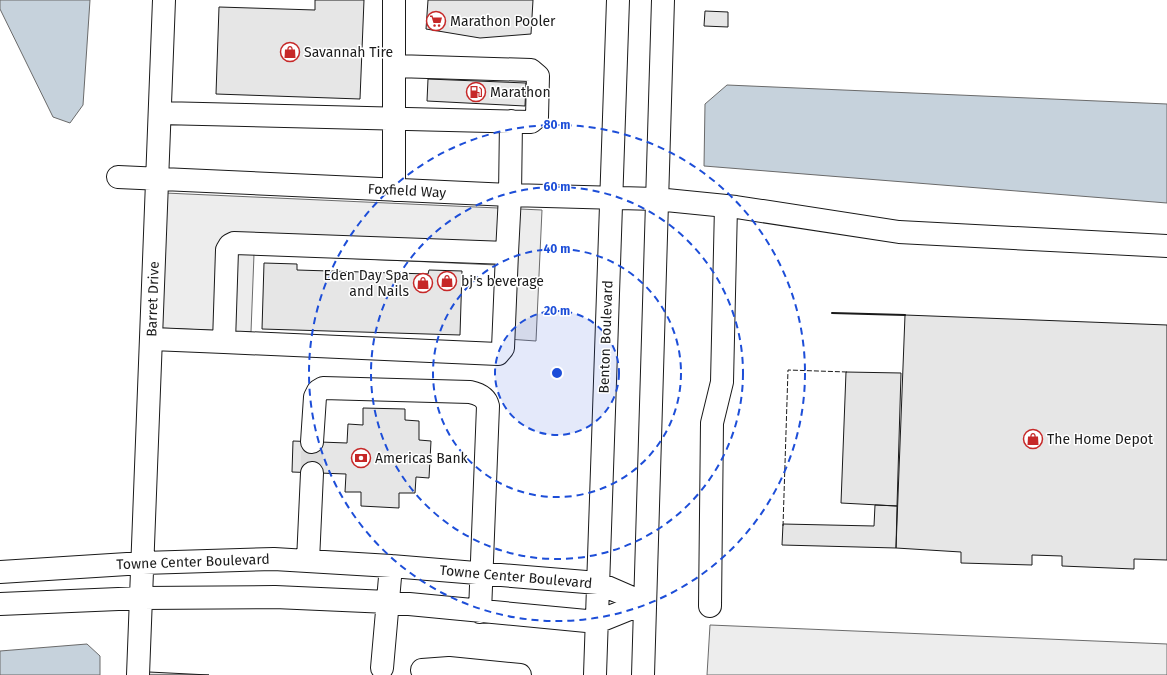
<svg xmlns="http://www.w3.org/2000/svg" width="1167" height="675" font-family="'Fira Sans',sans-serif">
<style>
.parking{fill:#ededed;stroke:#6a6a6a}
.water{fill:#c6d2dc;stroke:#6a6a6a}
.building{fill:#e6e6e6;stroke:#1a1a1a}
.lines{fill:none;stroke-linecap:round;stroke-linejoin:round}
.minor-tunnel{stroke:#ddd;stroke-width:22;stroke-dasharray:22 11;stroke-linecap:butt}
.minor-casing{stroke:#1a1a1a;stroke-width:24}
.minor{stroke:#fff;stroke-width:22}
.fence{stroke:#1a1a1a;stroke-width:1;stroke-dasharray:5 2;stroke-linecap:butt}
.wall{stroke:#1a1a1a;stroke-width:2}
.ring{fill:none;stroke:#1d4ed8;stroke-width:2;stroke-dasharray:7 5}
.labels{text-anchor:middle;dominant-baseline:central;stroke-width:3;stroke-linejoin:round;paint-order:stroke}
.poi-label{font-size:14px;fill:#1a1a1a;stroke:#fff;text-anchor:start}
.street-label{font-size:14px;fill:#1a1a1a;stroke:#fff}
.centre{fill:#1d4ed8;stroke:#fff;stroke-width:2}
.ring-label{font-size:12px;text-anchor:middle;font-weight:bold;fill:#1d4ed8;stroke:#fff;stroke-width:3;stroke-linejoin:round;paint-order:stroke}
</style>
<rect width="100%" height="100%" fill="#fff"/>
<path class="parking" d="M165 193 542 210 536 341 493 338 496 265 254 254 251 332 159 328Z
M710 625 1167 644V675H707Z"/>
<path class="water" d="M0 0H90L83 105 70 123 53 117 0 9Z
M727 85 1167 104V203L704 166 705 104Z
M87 644 100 656V675H0V651Z"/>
<path class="building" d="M315 0H364L360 99 216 94 219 7 315 10Z
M428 0H533L531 34 480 38 426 29Z
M705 11 728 12V27L704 26Z
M428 79 526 83 525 106 427 101Z
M264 263 297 264V270L428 274 429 270 462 271 460 335 262 329Z
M905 315 1167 325V560L1134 559V569L1062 566V556L1032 555V565L961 563V552L896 548Z
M846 372 901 373 897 506 841 503Z
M363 408 405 409V420L419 421V440L431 441 429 478 416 477 415 493H399V508L361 506V492H345L346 474 292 472 293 441 347 443 348 424 363 425Z
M875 505 897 506 896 548 782 545 783 524 874 526Z
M149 672 209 675H149Z"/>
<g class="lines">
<path class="minor-tunnel" d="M312 473V442"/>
<defs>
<path id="minor" d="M160 113 531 122 537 117 538 76 531 70 395 66
M118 177 510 195 656 199 736 207 899 232 1167 246
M394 190V0
M152 339 224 342 227 250 230 245 234 243 507 253 510 195 511 121
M224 342 498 354 503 348 507 253
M312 442 315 397 318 391 323 388 470 392C479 394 486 397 488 406L480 612
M308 561 312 473
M0 572 143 563 274 559 391 566 598 583 644 603
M0 604 142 598 275 597 388 602 597 622 644 603
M710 606 712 423 722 382 726 206
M382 668 391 566
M422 670 449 668 520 675
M138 675 164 0
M595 675 618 0
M643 675 663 0"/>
</defs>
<use href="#minor" class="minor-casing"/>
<use href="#minor" class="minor"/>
<path class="fence" d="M783 526 788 370 847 372"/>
<path class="wall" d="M832 313 905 315"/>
</g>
<circle cx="557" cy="373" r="62" fill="#1d4ed8" fill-opacity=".12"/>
<g class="ring">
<circle cx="557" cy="373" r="62"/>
<circle cx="557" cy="373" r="124"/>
<circle cx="557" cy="373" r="186"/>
<circle cx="557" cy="373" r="248"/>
</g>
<defs>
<symbol id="supermarket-ring" viewBox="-11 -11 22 22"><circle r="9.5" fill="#fff" stroke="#c62828" stroke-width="1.5"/><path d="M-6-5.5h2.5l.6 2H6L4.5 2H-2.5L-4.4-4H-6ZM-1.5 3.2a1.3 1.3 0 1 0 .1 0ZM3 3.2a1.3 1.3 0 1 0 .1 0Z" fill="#c62828"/></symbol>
<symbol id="shop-ring" viewBox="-11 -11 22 22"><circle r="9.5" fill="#fff" stroke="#c62828" stroke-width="1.5"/><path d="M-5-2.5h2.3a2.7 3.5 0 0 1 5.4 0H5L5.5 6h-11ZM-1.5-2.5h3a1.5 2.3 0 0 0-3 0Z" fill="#c62828"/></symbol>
<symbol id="fuel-ring" viewBox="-11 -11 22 22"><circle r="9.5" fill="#fff" stroke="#c62828" stroke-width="1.5"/><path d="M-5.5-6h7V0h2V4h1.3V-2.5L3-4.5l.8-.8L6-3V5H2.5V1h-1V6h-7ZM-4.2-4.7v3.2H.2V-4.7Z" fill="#c62828"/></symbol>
<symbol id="bank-ring" viewBox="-11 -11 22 22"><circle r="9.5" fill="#fff" stroke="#c62828" stroke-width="1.5"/><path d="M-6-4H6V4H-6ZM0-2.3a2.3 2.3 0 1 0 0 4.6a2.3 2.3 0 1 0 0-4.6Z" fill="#c62828"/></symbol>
</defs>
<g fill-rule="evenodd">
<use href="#supermarket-ring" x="425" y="10" width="22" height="22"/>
<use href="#shop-ring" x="279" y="41" width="22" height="22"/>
<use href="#fuel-ring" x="465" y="81" width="22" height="22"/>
<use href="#shop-ring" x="436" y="270" width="22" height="22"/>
<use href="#shop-ring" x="412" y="272" width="22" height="22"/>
<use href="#shop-ring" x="1022" y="428" width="22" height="22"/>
<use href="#bank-ring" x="350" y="447" width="22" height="22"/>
</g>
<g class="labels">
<g class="poi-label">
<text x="450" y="21">Marathon Pooler</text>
<text x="304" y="52">Savannah Tire</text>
<text x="490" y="92">Marathon</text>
<text x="409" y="275" text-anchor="end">Eden Day Spa<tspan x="409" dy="16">and Nails</tspan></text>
<text x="461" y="281">bj's beverage</text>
<text x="1047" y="439">The Home Depot</text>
<text x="375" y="458">Americas Bank</text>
</g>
<g class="street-label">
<text transform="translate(407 191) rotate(3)">Foxfield Way</text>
<text transform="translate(153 299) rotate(-88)">Barret Drive</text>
<text transform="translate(606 337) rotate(-88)">Benton Boulevard</text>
<text transform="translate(193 562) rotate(-2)">Towne Center Boulevard</text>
<text transform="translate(516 577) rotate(5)">Towne Center Boulevard</text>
</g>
</g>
<circle cx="557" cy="373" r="6" class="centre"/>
<g class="ring-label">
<text x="557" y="129">80 m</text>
<text x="557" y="191">60 m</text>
<text x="557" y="253">40 m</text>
<text x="557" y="315">20 m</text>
</g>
</svg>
